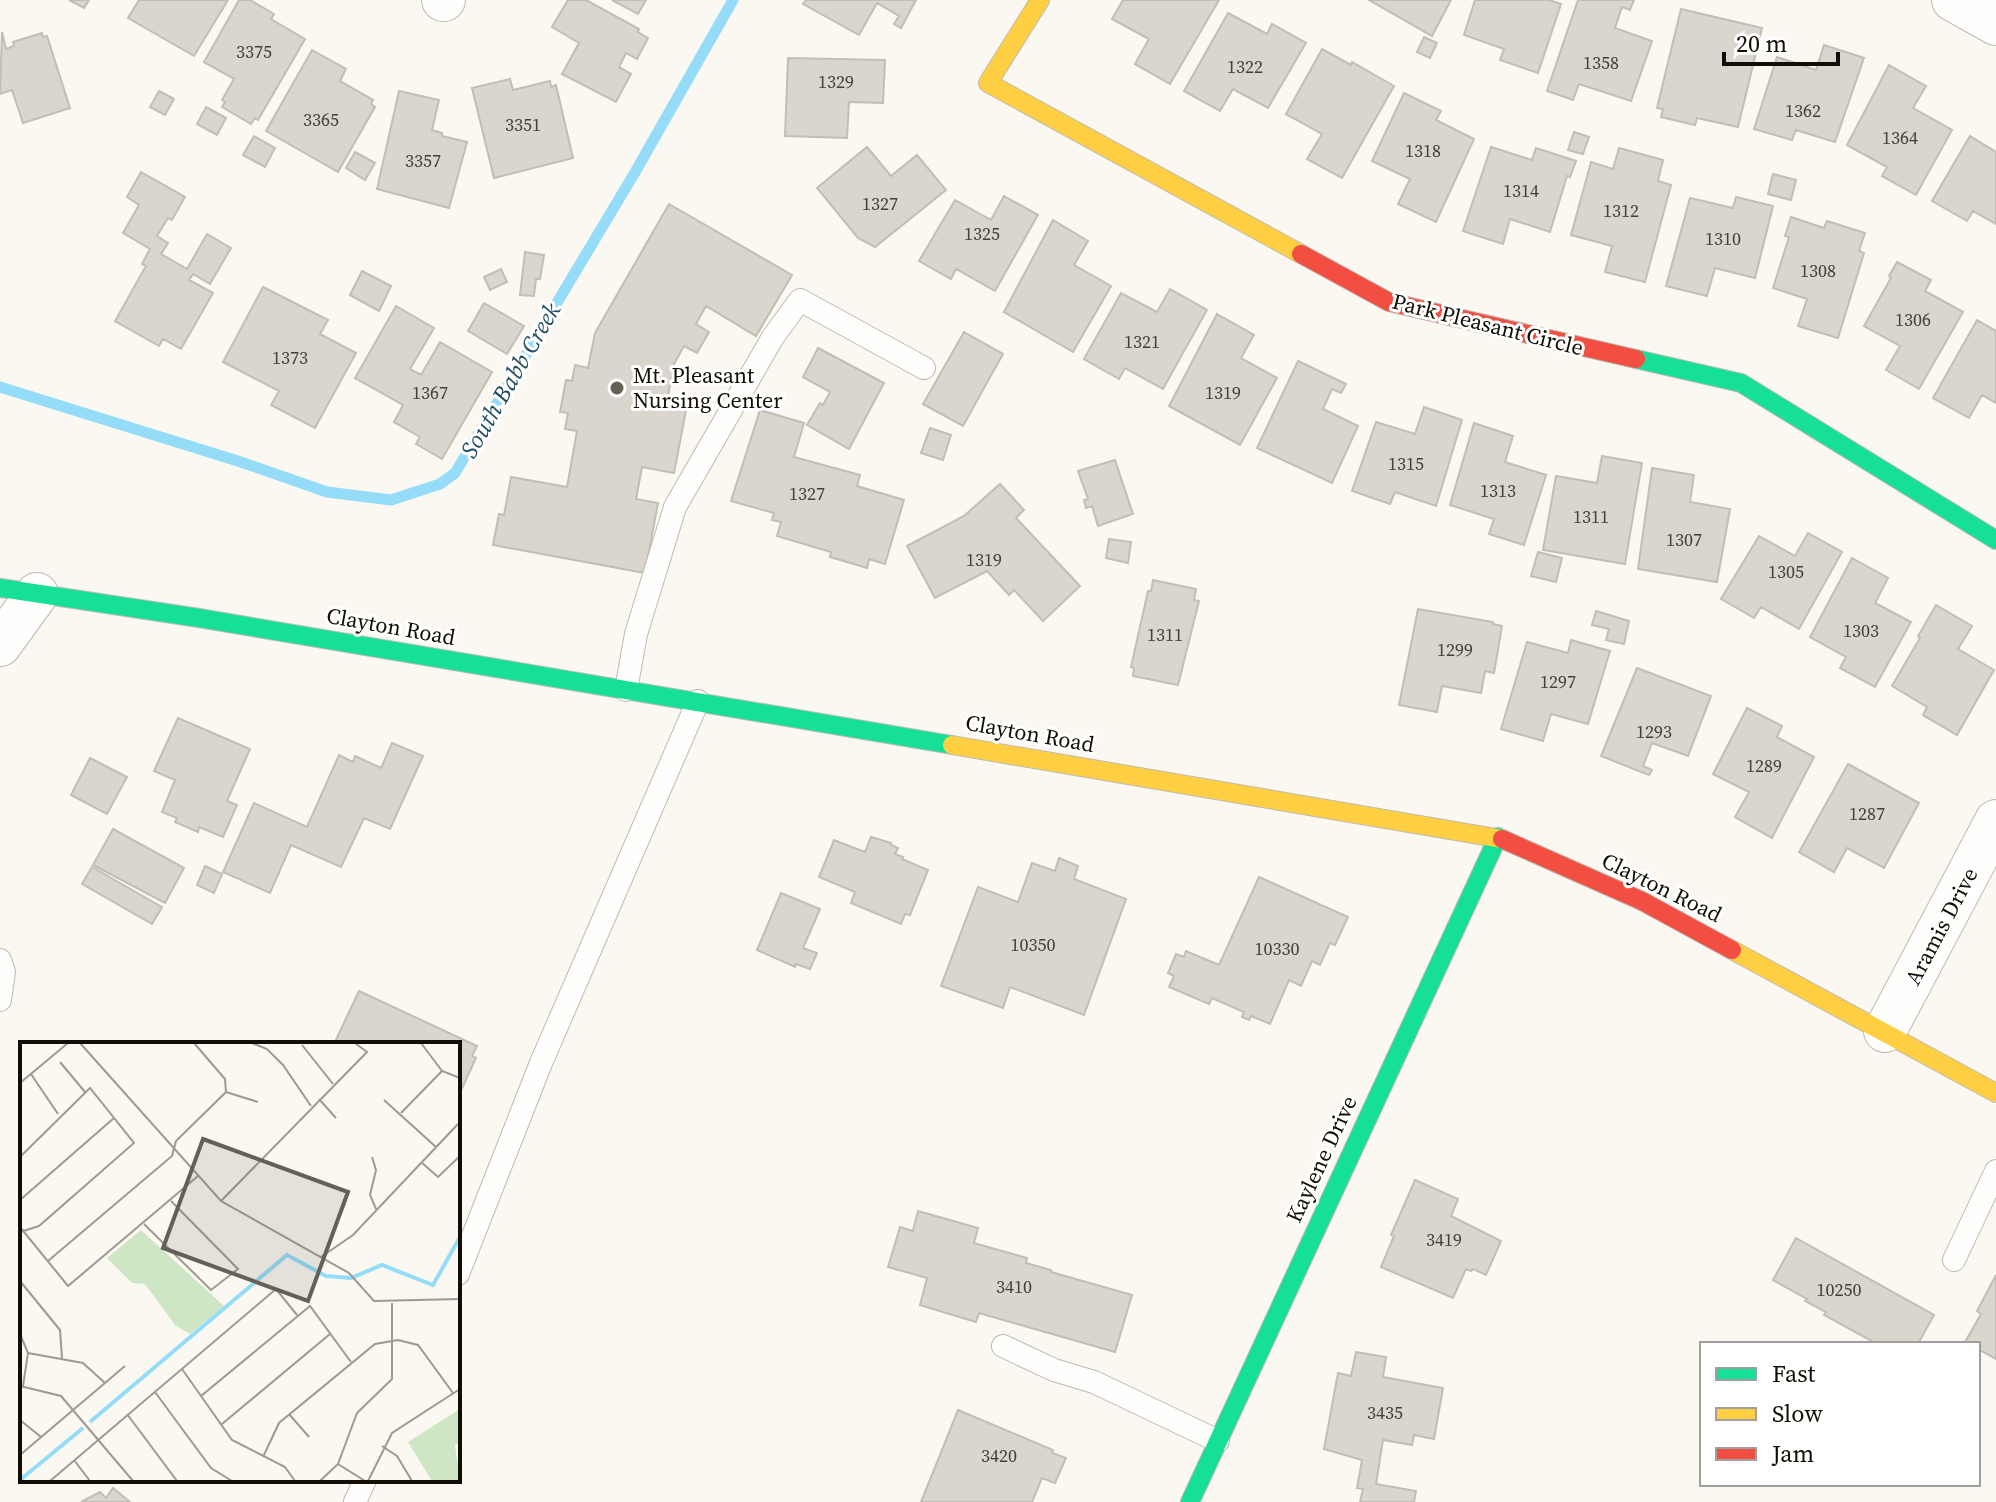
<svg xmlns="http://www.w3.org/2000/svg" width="1996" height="1502" font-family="'Source Serif 4',serif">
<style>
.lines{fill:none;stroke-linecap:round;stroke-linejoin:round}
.stream{stroke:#95dcf9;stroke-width:11}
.building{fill:#dad6cd;stroke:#c1beb4;stroke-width:2}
.lane-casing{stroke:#bebab2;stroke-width:24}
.street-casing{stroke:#bebab2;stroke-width:44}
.fast-casing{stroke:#bebab2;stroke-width:20}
.slow-casing{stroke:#bebab2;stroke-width:20}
.jam-casing{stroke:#bebab2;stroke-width:20}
.lane{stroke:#fefefd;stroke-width:22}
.street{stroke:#fefefd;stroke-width:42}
.fast{stroke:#16e098;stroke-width:18}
.slow{stroke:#ffcf43;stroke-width:18}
.jam{stroke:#f24e42;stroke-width:18}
.poi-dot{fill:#636057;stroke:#fff;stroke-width:3}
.labels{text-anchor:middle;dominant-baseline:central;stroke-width:6;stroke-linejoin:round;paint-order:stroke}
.number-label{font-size:18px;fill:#444036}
.street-label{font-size:22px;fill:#120e04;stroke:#fff}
.poi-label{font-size:22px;fill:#120e04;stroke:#fff;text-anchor:start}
.water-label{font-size:24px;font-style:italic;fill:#234e61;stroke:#fff}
.inset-river{fill:none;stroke:#95dcf9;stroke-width:4}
.inset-road{fill:none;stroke:#9d9a92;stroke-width:2}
.view{fill:#636057;fill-opacity:0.15;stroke:#636057;stroke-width:4}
.inset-edge{fill:none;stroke:#120e04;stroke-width:4}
</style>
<rect width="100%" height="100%" fill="#faf8f1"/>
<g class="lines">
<path class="stream" d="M0 387 241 462 327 492 391 500 440 484 455 473 634 174 733 0"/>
</g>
<path class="building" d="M69 0H89L84 8Z
M139 0H228L194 56 128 18Z
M239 0H250L274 14 271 19 305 39 258 120 255 118 251 124 222 107 225 102 222 100 234 79 204 62Z
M568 0H586L639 29 638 32 648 38 637 59 626 53 619 67 631 74 616 102 562 74 579 43 552 27Z
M612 0H646L638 14Z
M806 0H916L901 28 894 24 899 16 877 3 859 35 803 4Z
M1123 0H1219L1170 84 1135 64 1149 39 1112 19Z
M1369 0H1451L1432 36Z
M1475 0H1549L1561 4 1538 73 1500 60 1504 49 1464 35Z
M1578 0H1634L1630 10 1622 7 1615 28 1652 41 1631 101 1579 84 1573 100 1547 91Z
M1681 9 1762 28 1738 127 1697 118 1695 125 1661 117 1663 109 1657 108Z
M1228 13 1267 34 1272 24 1306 43 1268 108 1233 89 1220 111 1184 91Z
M2 32 6 49 14 46 13 42 42 33 43 37 47 36 70 108 23 123 12 90 0 94Z
M1424 37 1437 43 1430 58 1417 52Z
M1824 45 1864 58 1835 142 1796 130 1792 140 1754 129 1777 57 1816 70Z
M1322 49 1351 65 1352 62 1394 86 1342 178 1307 159 1322 134 1286 114Z
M312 50 346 69 340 81 373 100 371 104 375 107 338 172 266 131Z
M788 58 885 60 883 103 849 102 847 138 785 136Z
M1889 65 1926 86 1913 108 1952 130 1916 195 1882 176 1887 167 1847 145Z
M510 79 513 90 550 81 551 87 556 85 573 158 494 178 472 88Z
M159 91 174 99 165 115 150 107Z
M399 91 439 100 432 130 442 133V136L467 142 449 208 377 189Z
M1404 93 1441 111 1436 120 1474 139 1436 222 1398 204 1410 179 1372 161Z
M206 107 226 118 217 135 197 124Z
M1574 132 1589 137 1583 154 1568 150Z
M254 136 275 148 265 167 243 155Z
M1970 136 1996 152V224L1973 211 1967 221 1932 201Z
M867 147 891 176 917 155 946 190 875 247 858 238 817 188Z
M1491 147 1532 160 1536 148 1576 161 1570 177 1567 176 1550 232 1510 219 1503 244 1463 231Z
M1619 148 1663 160 1658 181 1671 185 1645 282 1605 272 1612 246 1571 235 1591 162 1613 169Z
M355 152 375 163 365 180 346 168Z
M141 172 185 197 172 220 168 218 157 236 168 243 161 254 187 269 207 234 231 248 210 284 193 274 189 280 213 293 181 349 163 339 159 346 115 321 146 266 142 264 150 249 123 233 139 205 127 197Z
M1773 174 1796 180 1791 200 1768 194Z
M1004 196 1038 215 995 291 956 269 951 279 919 261 955 200 991 220Z
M1736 197 1773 206 1755 278 1715 268 1707 296 1666 286 1690 198 1733 208Z
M669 204 792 275 756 336 706 306 696 324 709 332 697 353 684 346 674 364 668 396 688 400 674 473 642 467 636 499 658 503 645 573 493 545 499 514 504 515 511 477 567 487 577 431 565 429 568 413 560 412 566 380 572 381 575 365 588 368 595 333Z
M1791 217 1824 228 1827 221 1865 233 1859 251 1864 253 1838 338 1798 326 1807 299 1773 288 1789 237 1785 236Z
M1053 220 1088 241 1074 265 1111 286 1073 352 1004 312Z
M525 252 544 255 540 279H536L534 296 520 295Z
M1897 262 1931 280 1925 291 1963 312 1919 389 1886 370 1900 346 1864 326 1891 278 1889 276Z
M501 269 507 282 490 290 484 277Z
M362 271 391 286 379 311 350 295Z
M263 287 328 320 320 334 356 353 315 428 271 405 279 391 223 362Z
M1170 289 1207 310 1163 389 1125 368 1119 379 1084 359 1121 293 1157 312Z
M484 303 524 326 507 354 468 331Z
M396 306 434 328 410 369 421 375 440 342 492 372 442 459 416 444 420 437 394 422 403 405 355 378Z
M1217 314 1254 335 1241 358 1277 378 1240 445 1169 406Z
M1977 320 1996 331V403L1982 395 1969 418 1933 398Z
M964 332 1003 354 963 426 923 404Z
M818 348 884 383 849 449 807 425 820 403 823 405 830 392 803 377Z
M1298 361 1346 384 1341 393 1332 389 1323 409 1358 426 1332 483 1257 448Z
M1424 407 1462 420 1436 506 1395 492 1390 504 1352 491 1376 422 1415 434Z
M760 410 804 423 794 457 860 475 857 486 904 500 885 564 869 559 867 568 830 557 831 552 777 536 781 522 772 520 774 513 731 501Z
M1474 423 1513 436 1505 462 1546 475 1524 545 1489 534 1494 519 1450 505Z
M930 428 951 435 943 460 921 453Z
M1602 456 1642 463 1625 564 1543 550 1556 476 1597 483Z
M1115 460 1133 514 1098 526 1092 506 1086 508 1084 500 1088 499 1078 471Z
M1652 468 1694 475 1690 502 1730 509 1717 582 1638 569Z
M1000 484 1024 510 1016 518 1080 586 1043 621 1014 590 1009 595 987 571 935 598 907 546 964 516Z
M1808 533 1842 552 1799 629 1761 607 1754 618 1721 599 1759 536 1795 556Z
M1109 539 1131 542 1128 563 1106 558Z
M1538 552 1562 558 1556 582 1531 576Z
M1852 558 1888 578 1875 603 1911 622 1875 687 1840 668 1846 657 1810 637Z
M1153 580 1196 589 1194 600 1199 601 1178 685 1133 676 1134 668 1131 667 1148 591H1151Z
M1936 605 1972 626 1958 649 1994 670 1957 735 1923 715 1927 707 1892 686 1920 638 1918 636Z
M1418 609 1493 622V624L1502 626 1494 673 1485 671 1481 693 1442 686 1437 712 1399 705Z
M1596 611 1629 621 1624 644 1606 640 1609 629 1592 625Z
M1571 640 1610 651 1588 724 1551 714 1543 741 1501 729 1527 642 1568 653Z
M1637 668 1711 696 1688 756 1652 743 1643 766 1652 770 1649 775 1601 756Z
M1747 708 1782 726 1777 737 1814 757 1772 838 1735 817 1749 792 1713 774Z
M178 718 250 749 227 801 237 805 223 837 199 827 198 832 175 822 177 818 162 812 175 780 154 771Z
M392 743 423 756 390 829 364 818 341 867 291 845 270 893 223 872 254 803 307 827 339 755 353 762 355 756 381 768Z
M90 758 127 777 107 814 71 795Z
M1848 764 1919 803 1884 868 1847 848 1834 872 1799 852Z
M113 829 184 868 165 903 93 865Z
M871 837 891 843V845L898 848 895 854 903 857 902 859 928 870 910 915 905 914 901 924 851 903 855 892 819 877 834 840 865 852Z
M1059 858 1078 866 1074 879 1126 899 1084 1015 1010 987 1003 1008 941 986 978 887 1018 902 1032 863 1055 871Z
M205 866 222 874 214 893 197 885Z
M92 867 162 907 152 924 82 884Z
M1259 877 1348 917 1335 945 1330 943 1320 965 1312 961 1301 986 1289 980 1270 1024 1251 1016 1249 1020 1242 1017 1244 1012 1212 998 1209 1004 1169 987 1174 976 1168 973 1176 954 1184 957 1186 951 1219 965Z
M781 893 820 909 803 948 817 953 810 969 796 964 795 967 757 950Z
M359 991 477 1046 472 1056 476 1058 458 1097V1044H334Z
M1415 1180 1458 1199 1451 1216 1501 1241 1486 1275 1473 1269 1471 1271 1466 1269 1453 1298 1381 1267 1394 1236 1391 1235Z
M918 1211 978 1228 974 1243 1027 1258 1026 1263 1051 1270V1272L1132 1295 1115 1352 979 1313 976 1322 920 1305 927 1278 888 1267 900 1227 913 1231Z
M1796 1238 1934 1315 1918 1344H1877L1824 1315 1826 1312 1805 1301 1807 1299 1773 1280Z
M1996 1275V1359L1978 1349V1344L1965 1342 1981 1314 1977 1311Z
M1356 1352 1386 1357 1383 1377 1443 1388 1434 1439 1414 1435 1412 1445 1383 1440 1376 1484 1416 1491 1414 1502H1360L1363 1489 1357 1488 1362 1460 1324 1449 1338 1373 1351 1376Z
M958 1410 1053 1450 1052 1453 1066 1458 1055 1483 1042 1478 1032 1502H921Z
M113 1488 130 1502H81L100 1492 106 1498Z"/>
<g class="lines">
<defs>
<path id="lane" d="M626 690 636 634 675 507 773 337 800 300 924 368
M0 960 4 972 0 1000
M1954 1260 1996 1171
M458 1274 541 1063 698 701
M1003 1346 1054 1370 1094 1382 1218 1441
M355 1502 365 1480"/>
<path id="street" d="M443 0H444
M1953 0 1996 24
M0 645 37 594
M1885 1031 1996 821"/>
<path id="fast" d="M1636 359 1741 383 1996 540
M0 588 199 618 952 745
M1190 1502 1498 837"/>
<path id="slow" d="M1040 0 988 83 1301 254
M952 745 1502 839
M1732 950 1996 1093"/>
<path id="jam" d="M1301 254 1389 302 1636 359
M1502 839 1642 901 1732 950"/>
</defs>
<use href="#lane" class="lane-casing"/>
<use href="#street" class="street-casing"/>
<use href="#fast" class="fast-casing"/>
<use href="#slow" class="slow-casing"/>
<use href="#jam" class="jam-casing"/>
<use href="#lane" class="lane"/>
<use href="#street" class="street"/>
<use href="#fast" class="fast"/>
<use href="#slow" class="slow"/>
<use href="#jam" class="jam"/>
</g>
<circle class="poi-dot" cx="617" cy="388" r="8"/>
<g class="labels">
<g class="number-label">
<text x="254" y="51">3375</text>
<text x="1601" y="62">1358</text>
<text x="1245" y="66">1322</text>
<text x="836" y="81">1329</text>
<text x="1803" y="110">1362</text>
<text x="321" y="119">3365</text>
<text x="523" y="124">3351</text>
<text x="1900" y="137">1364</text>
<text x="1423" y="150">1318</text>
<text x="423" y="160">3357</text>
<text x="1521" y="190">1314</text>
<text x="880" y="203">1327</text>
<text x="1621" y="210">1312</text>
<text x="982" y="233">1325</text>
<text x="1723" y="238">1310</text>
<text x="1818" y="270">1308</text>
<text x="1913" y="319">1306</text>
<text x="1142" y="341">1321</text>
<text x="290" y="357">1373</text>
<text x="430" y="392">1367</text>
<text x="1223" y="392">1319</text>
<text x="1406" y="463">1315</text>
<text x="1498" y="490">1313</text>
<text x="807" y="493">1327</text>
<text x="1591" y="516">1311</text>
<text x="1684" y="539">1307</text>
<text x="984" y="559">1319</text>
<text x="1786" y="571">1305</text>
<text x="1861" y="630">1303</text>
<text x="1165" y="634">1311</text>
<text x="1455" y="649">1299</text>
<text x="1558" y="681">1297</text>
<text x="1654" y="731">1293</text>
<text x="1764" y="765">1289</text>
<text x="1867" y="813">1287</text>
<text x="1033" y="944">10350</text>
<text x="1277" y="948">10330</text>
<text x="1444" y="1239">3419</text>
<text x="1014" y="1286">3410</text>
<text x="1839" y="1289">10250</text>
<text x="1385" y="1412">3435</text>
<text x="999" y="1455">3420</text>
</g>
<g class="street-label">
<text transform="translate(1488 324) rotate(14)">Park Pleasant Circle</text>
<text transform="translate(391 626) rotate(10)">Clayton Road</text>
<text transform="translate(1030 733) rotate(10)">Clayton Road</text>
<text transform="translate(1662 887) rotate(26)">Clayton Road</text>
<text transform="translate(1941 926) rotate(-62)">Aramis Drive</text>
<text transform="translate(1321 1159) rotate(-65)">Kaylene Drive</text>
</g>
<g class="poi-label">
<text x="633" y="375">Mt. Pleasant<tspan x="633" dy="25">Nursing Center</tspan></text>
</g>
<g class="water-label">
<text transform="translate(510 380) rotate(-60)">South Babb Creek</text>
</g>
</g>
<g transform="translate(20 1042)">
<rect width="440" height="440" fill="#faf8f1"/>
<path d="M121 188 204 264 170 292 155 283 125 242 112 241 87 216ZM440 367V400L435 403 440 439H412L388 400Z" fill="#cee6c4"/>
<path class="inset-river" d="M70 380 267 213 306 234 331 236 362 223 413 243 440 195M0 438 63 386"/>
<path class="inset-road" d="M60 1 201 159 329 231 354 259 440 257M232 1 247 7 263 23 291 64M401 1 422 29 440 36M282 3 313 42M40 20 65 50M11 32 38 72M0 41 48 1M206 50 238 60M299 57 316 76M364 58 416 105M381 71 422 29M0 115 70 46 114 101 19 184 0 190M352 115 356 128 350 153 356 167M401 120 418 135 440 114M0 158 94 76M201 159 347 10 335 1M124 182 191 248 218 227 151 159M0 185 48 244 178 134M301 215 333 193 438 82M28 219 152 114 156 99 206 50 205 37 174 1M0 239 40 288 42 316M0 292 8 311 3 344M8 311 63 321 85 341M162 327 212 398 265 425 275 439M0 344 41 354 113 439M135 350 191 426 212 439M181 354 290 264 331 320M107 372 157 439M269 372 289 395M0 378 21 395M202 382 310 292M362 404 377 414 392 439M0 413 105 324M243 415 259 381 355 302 378 298 398 303 433 351M54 418 70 439M318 422 345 439M30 439 256 247 277 273M300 439 318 422 337 371 372 337V261M348 439 372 391 440 347"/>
<path class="view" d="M183 97 328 150 288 259 143 206Z"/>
<rect width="440" height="440" class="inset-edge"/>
</g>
<rect x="1700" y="1342" width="280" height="144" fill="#ffffff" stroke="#a09f9b" stroke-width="2"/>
<rect x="1716" y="1368" width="40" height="12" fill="#16e098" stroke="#a09f9b" stroke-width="2"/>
<text x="1772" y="1382" font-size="24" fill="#120e04">Fast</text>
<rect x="1716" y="1408" width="40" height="12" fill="#ffcf43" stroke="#a09f9b" stroke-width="2"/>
<text x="1772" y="1422" font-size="24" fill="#120e04">Slow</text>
<rect x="1716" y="1448" width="40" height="12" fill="#f24e42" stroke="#a09f9b" stroke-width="2"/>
<text x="1772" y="1462" font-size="24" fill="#120e04">Jam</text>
<path d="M1724 52v12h114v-12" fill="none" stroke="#120e04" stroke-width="4"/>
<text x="1736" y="52" font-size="24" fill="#120e04" stroke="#ffffff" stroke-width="6" paint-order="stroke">20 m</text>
</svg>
